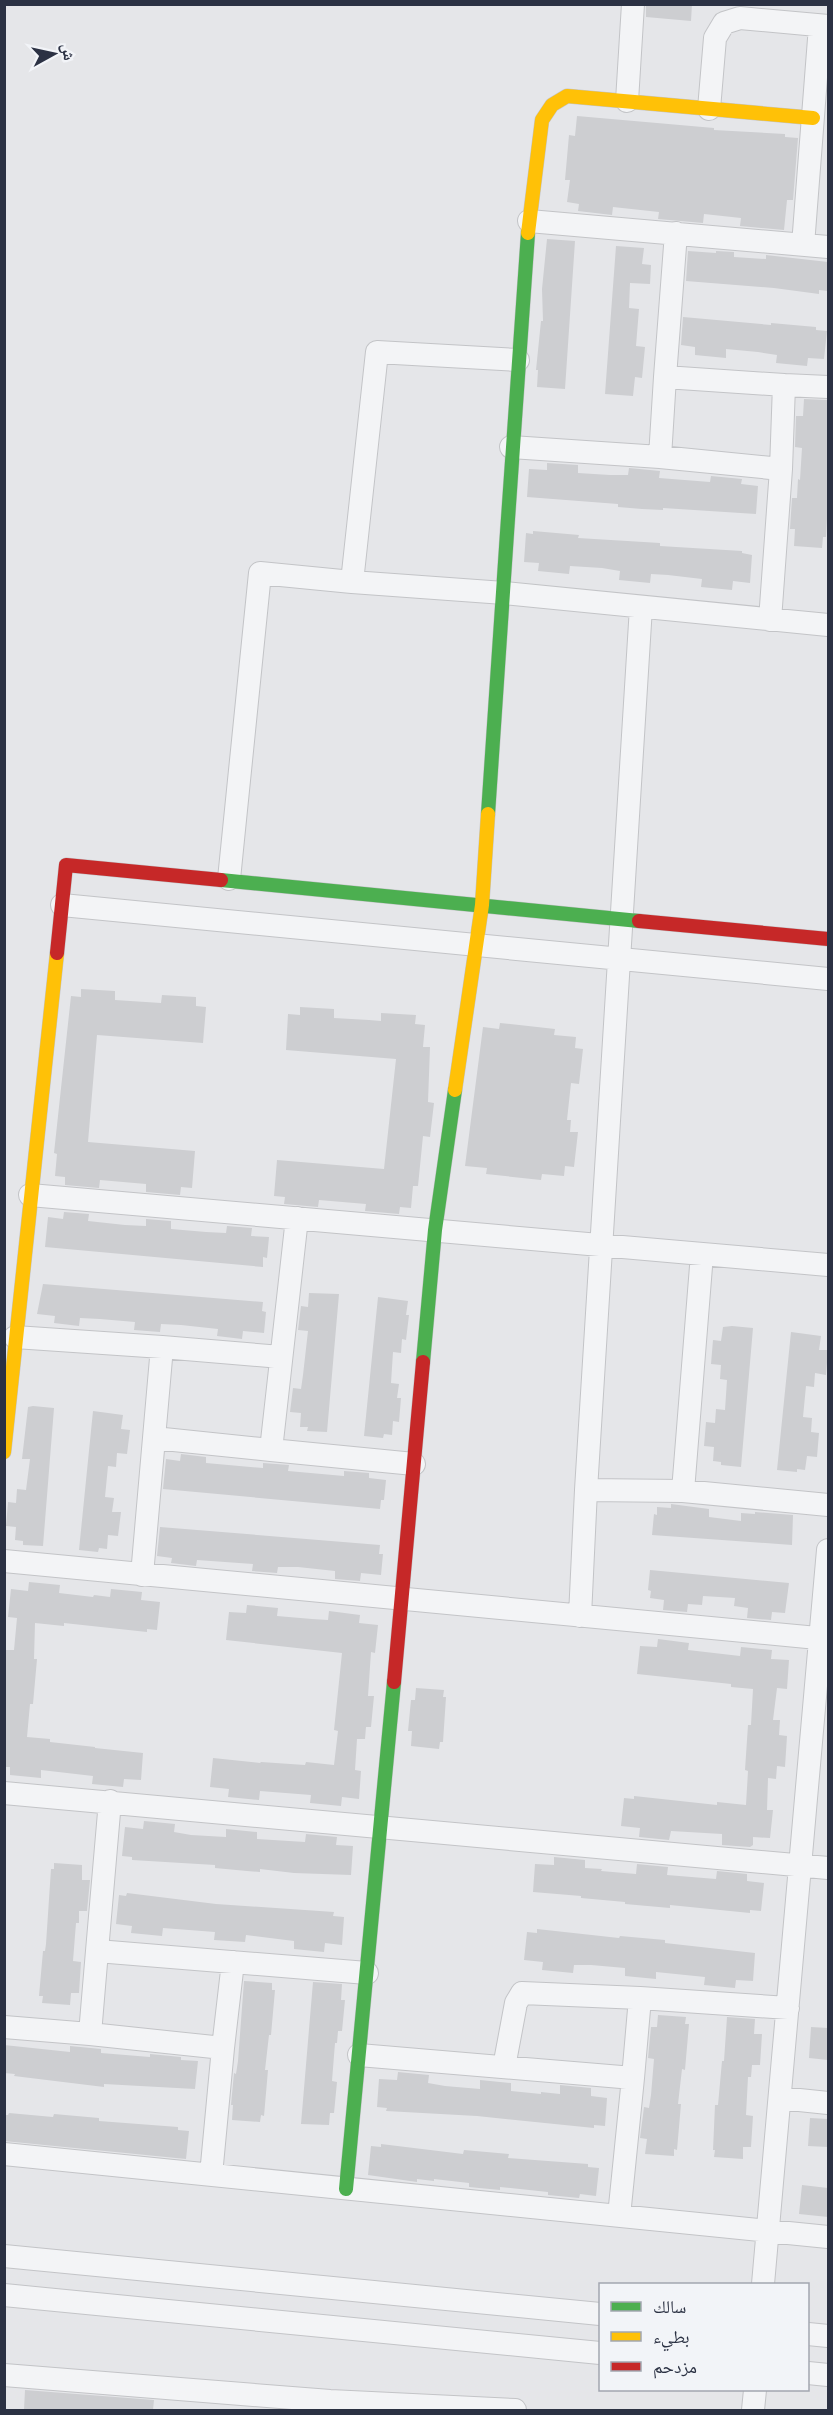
<svg xmlns="http://www.w3.org/2000/svg" width="833" height="2415" font-family="'Noto Sans','Noto Naskh Arabic',sans-serif">
<style>
.building{fill:#cdced1}
.lines{fill:none;stroke-linecap:round;stroke-linejoin:round}
.street-casing{stroke:#c3c4c7;stroke-width:24}
.fast-casing{stroke:#c3c4c7;stroke-width:15}
.slow-casing{stroke:#c3c4c7;stroke-width:15}
.jam-casing{stroke:#c3c4c7;stroke-width:15}
.street{stroke:#f3f4f6;stroke-width:22}
.fast{stroke:#4caf50;stroke-width:14}
.slow{stroke:#ffc107;stroke-width:14}
.jam{stroke:#c62828;stroke-width:14}
</style>
<rect width="100%" height="100%" fill="#e5e6e9"/>
<path class="building" d="M646 4H692L691 21 646 17Z
M577 116 714 128V130L785 134V137L798 138 793 200H787L784 230 740 226 741 218 704 214 703 223 658 219 659 212 613 207 612 215 578 211 579 204 567 202 570 180H565L569 135 575 136Z
M547 239 575 241 565 389 537 387 538 370H536L541 321H543L542 289Z
M616 246 644 248 642 264 651 265 650 284 630 283 629 308 639 309 636 346 645 347 642 378 635 377 633 396 605 394Z
M688 251 716 253V251L734 252V257L766 259V255L828 262V291L819 290V294L774 288 686 281Z
M683 317 771 325V323L816 327V330L827 331 824 359 808 358 807 366 776 363 777 355 758 352 726 349V358L695 355V347L681 345Z
M804 399 828 400V500L826 537H823L822 548 794 546 795 529H790L792 498H797L798 479 800 480 802 448 795 447 796 416H803Z
M547 463 578 465V473L610 475H628L629 468 660 471 659 478 710 482 711 476 742 479 741 484 758 486 756 514 663 508V510L642 509 618 507V504L527 497 529 469 547 470Z
M533 531 579 535 578 538 660 543V546L742 551V553L752 555 750 583 733 581 732 590 701 587 702 579 668 575 651 574 650 583 619 580 620 571 602 568 570 566 569 574 538 571 539 563 524 562 526 533 533 534Z
M81 989 115 991V1000L161 1003 162 995 196 997V1006L206 1007 203 1043 97 1035 88 1142 195 1151 192 1188 181 1187 180 1195 146 1192V1184L100 1180 99 1188 65 1185V1177L55 1176 57 1154 54 1153 71 996 81 997Z
M300 1007 334 1009V1018L369 1020 381 1021V1013L416 1015 415 1024 425 1025 423 1047H430L428 1102 434 1103 430 1137 423 1136 418 1186H413L411 1208 400 1207 399 1214 365 1211 366 1204 319 1200 318 1207 284 1204 285 1197 274 1196 277 1160 384 1169 396 1059 286 1050 288 1014 300 1015Z
M500 1023 555 1029 554 1035 576 1037 575 1048 583 1049 579 1084 571 1083 567 1120H571L570 1132H578L574 1167 565 1166 564 1176 542 1174 541 1180 486 1174 487 1168 465 1166 483 1027 499 1029Z
M64 1212 89 1214 88 1221 125 1225 146 1226V1219L171 1221V1229L206 1232 226 1233 227 1226 252 1228 251 1236 269 1237 267 1258 263 1257V1267L45 1247 48 1217 63 1219Z
M43 1284 263 1302 262 1311 266 1312 264 1333 243 1331 242 1339 217 1336 218 1329 181 1325 161 1324 160 1332 134 1330 135 1322 100 1319 80 1318 79 1326 54 1323 55 1316 37 1314Z
M309 1293 339 1294 327 1432 307 1431 308 1427H300L301 1413 290 1412 293 1388 301 1389 303 1375 308 1331 298 1330 301 1306 308 1307Z
M378 1297 408 1301 406 1315H409L406 1340 402 1339 401 1353 393 1352 391 1383 399 1384 397 1398H401L399 1422 393 1421 392 1435 384 1434 383 1438 364 1436Z
M732 1326 753 1328 741 1467 721 1465V1462L713 1461 714 1447 704 1446 706 1422 715 1423 716 1409 725 1410 727 1380 720 1379 721 1365 711 1364 713 1340 721 1341 723 1327Z
M791 1332 821 1336 819 1350H828L826 1375 815 1373 814 1387 806 1386 803 1417 812 1418 811 1432 819 1433 817 1457 807 1456 805 1470 797 1469V1472L777 1470Z
M33 1406 54 1408 43 1546 23 1545V1541L15 1540 16 1527 6 1526 8 1502 16 1503 17 1489 26 1490 30 1459H22L28 1407Z
M93 1411 123 1415 121 1429 130 1430 127 1454 117 1453 116 1467 108 1466 105 1497 114 1498 112 1512H121L118 1536 108 1535 107 1549 99 1548 98 1552 79 1550Z
M181 1454 206 1457V1463L263 1468V1463L289 1465 288 1471 344 1476V1471L369 1473V1478L386 1480 384 1500H381L380 1509 163 1489 166 1459 180 1461Z
M671 1504 709 1509V1517L741 1521V1513L755 1514V1512L793 1515 792 1545 652 1535 654 1514 657 1515V1507L671 1508Z
M160 1527 380 1545 379 1554H383L381 1575 361 1573 360 1581 335 1579V1571L298 1567H278L277 1573 252 1571 253 1564 197 1560 196 1566 171 1563 172 1558 157 1556Z
M650 1570 789 1583 785 1613 772 1612 771 1620 747 1618 748 1608 734 1606 735 1598 703 1596 702 1605 688 1604 687 1612 663 1610 664 1600 650 1598 651 1591 648 1590Z
M29 1582 60 1585 59 1593 93 1597 94 1595 110 1597 111 1589 142 1592 141 1600 160 1602 157 1630 147 1629V1632L64 1623V1626L35 1623 34 1659H37L33 1704H30L27 1737 50 1739V1742L95 1747V1748L143 1753 141 1780 124 1779 123 1787 92 1784 93 1776 41 1770V1778L10 1775V1767H4L6 1650H14L17 1618 8 1617 11 1589 28 1591Z
M247 1605 278 1608 277 1616 312 1619 328 1620 329 1611 360 1615 359 1623 378 1625 375 1653 371 1652 368 1696H374L371 1727H366L365 1739H357L355 1770 361 1771 359 1799 342 1797 341 1806 310 1803 311 1795 260 1791 259 1800 228 1797 229 1789 210 1787 213 1758 260 1763 261 1762 305 1765 306 1762 334 1765 338 1731 334 1730 342 1653 226 1640 229 1612 246 1613Z
M658 1639 689 1643 688 1650 740 1656 741 1647 772 1650 771 1659 789 1660 787 1689 777 1688 773 1720H780L779 1735 787 1736 785 1767 777 1766 776 1779 768 1778 767 1810H773L770 1838 753 1837V1845L750 1847 722 1845V1834L671 1831 669 1840 639 1837 640 1828 621 1826 624 1798 634 1799V1796L717 1805V1802L746 1805 748 1771 745 1770 748 1725H751L753 1689 731 1687V1684L637 1674 640 1646 657 1647Z
M416 1688 444 1690 443 1697H446L443 1742H440L439 1749 411 1746 412 1731H408L411 1700H415Z
M144 1821 175 1824 174 1832 191 1835 226 1837V1829L257 1832V1839L305 1842 306 1834 337 1837 336 1845 353 1846 351 1875 294 1873 260 1869V1872L247 1871 215 1868V1865L132 1860V1857L122 1856 125 1827 143 1829Z
M554 1857 585 1860V1868L602 1869 601 1871 636 1874 637 1864 668 1867 667 1875 716 1879 717 1871 747 1874V1881L764 1883 761 1911 750 1910V1913L670 1905V1908L625 1904V1902L581 1898V1896L533 1892 535 1864 554 1865Z
M54 1863 82 1865V1880H90L87 1911H79V1923H76L73 1961 81 1962 79 1993H71L70 2005 42 2003 43 1996H39L43 1951H45L46 1944 51 1869H54Z
M127 1893 216 1904 334 1912 333 1916 344 1917 342 1945 325 1943 324 1952 294 1949V1941L246 1935 245 1942 214 1940 215 1932 163 1928 162 1936 131 1933 132 1926 116 1924 119 1895 126 1896Z
M537 1929 619 1938 620 1936 665 1940V1943L755 1953 753 1981 736 1980 735 1988 704 1985 705 1977 656 1972V1979L625 1976V1968L591 1965H574L573 1973 542 1970 543 1962 524 1960 527 1932 537 1933Z
M244 1981 272 1983V1990H275L271 2035H269L265 2070H268L264 2116 261 2115 260 2122 232 2120 233 2105H231L234 2073 236 2074 238 2061Z
M313 1982 342 1984 341 2000H345L342 2031H338L337 2043H335L332 2081 337 2082 334 2113H330L329 2125 301 2124Z
M658 2015 686 2017 685 2024H689L685 2070 682 2069 678 2104H681L677 2150 674 2149V2156L645 2154 647 2139 640 2138 644 2107 649 2108 651 2095 654 2059 648 2058 651 2027H657Z
M727 2017 755 2019 754 2034H762L760 2065H752L751 2077H748L746 2115 753 2116 751 2147H743V2159L714 2157 715 2150H713L715 2105H718L722 2061H724Z
M811 2027 828 2028V2060L809 2058Z
M4 2045 70 2052V2046L101 2049V2053L150 2057V2054L181 2057V2060L198 2061 195 2089 104 2084V2087L14 2076 15 2074 4 2073Z
M398 2072 429 2075 428 2083 445 2086 480 2089V2080L511 2083V2091L541 2094V2092L560 2094V2085L591 2088V2096L607 2098 605 2126 594 2125V2128L477 2116 386 2111 387 2108 377 2107 379 2079 397 2080Z
M9 2113 53 2117 54 2114 99 2118V2121L178 2127V2130L189 2131 186 2159 4 2141V2115H8Z
M810 2118 828 2119V2147L808 2146Z
M381 2144 463 2154 464 2150 509 2154 508 2158 588 2164V2167L599 2168 596 2196 580 2194 579 2198 548 2195V2192L500 2187V2190L469 2187V2183L434 2179V2181L417 2179V2182L368 2175 371 2146 381 2147Z
M802 2185 828 2188V2217L799 2214Z
M25 2390 154 2400 153 2410H24Z"/>
<g class="lines">
<defs>
<path id="street" d="M627 101 633 4
M709 109 715 38 724 23 740 18 828 26
M529 221 828 247
M803 245 820 26
M665 377 676 233
M784 385 828 387
M511 447 660 457
M352 582 504 593 828 625
M770 620 781 469 784 385 665 377 660 457 781 469
M229 879 260 573 352 582 377 352 518 360
M62 905 828 979
M30 1195 828 1265
M297 1218 271 1450 414 1464
M15 1337 162 1347
M271 1450 154 1438 162 1347 281 1357
M586 1490 641 607
M683 1491 702 1254
M4 1561 828 1639
M142 1575 154 1438
M580 1616 586 1490 683 1491 828 1505
M4 1793 828 1868
M97 1951 110 1801
M4 2027 90 2034
M223 2048 233 1962
M359 2055 633 2078 619 2216
M504 2067 516 2003 522 1993 640 1998
M633 2078 640 1998 788 2008
M780 2098 828 2103
M4 2154 828 2237
M211 2175 223 2048 90 2034 97 1951 367 1973
M4 2256 600 2314
M763 2284 828 1550
M4 2295 600 2353
M808 2334 828 2336
M808 2373 828 2375
M4 2375 330 2401 515 2410
M753 2410 755 2390"/>
<path id="fast" d="M488 814C502 620 513 427 528 233
M221 880 639 921
M423 1362 435 1230 455 1090
M346 2189 394 1682"/>
<path id="slow" d="M528 233 542 120 552 105 567 96 813 118
M455 1090 482 905 488 814
M4 1452 57 953"/>
<path id="jam" d="M639 921 828 939
M57 953 66 865 221 880
M394 1682 423 1362"/>
</defs>
<use href="#street" class="street-casing"/>
<use href="#fast" class="fast-casing"/>
<use href="#slow" class="slow-casing"/>
<use href="#jam" class="jam-casing"/>
<use href="#street" class="street"/>
<use href="#fast" class="fast"/>
<use href="#slow" class="slow"/>
<use href="#jam" class="jam"/>
</g>
<rect width="833" height="2415" fill="none" stroke="#2b3143" stroke-width="12"/>
<rect x="599" y="2283" width="210" height="108" fill="#f2f4f8" stroke="#a2a6b0" stroke-width="1.5"/>
<rect x="611" y="2302" width="30" height="9" fill="#4caf50" stroke="#a2a6b0" stroke-width="1.5"/>
<text x="653" y="2313" font-size="18" fill="#2b3143">سالك</text>
<rect x="611" y="2332" width="30" height="9" fill="#ffc107" stroke="#a2a6b0" stroke-width="1.5"/>
<text x="653" y="2343" font-size="18" fill="#2b3143">بطيء</text>
<rect x="611" y="2362" width="30" height="9" fill="#c62828" stroke="#a2a6b0" stroke-width="1.5"/>
<text x="653" y="2373" font-size="18" fill="#2b3143">مزدحم</text>
<g transform="translate(54 54) rotate(82)" stroke="#f2f4f8" stroke-width="4.5" paint-order="stroke">
<path d="M0-4.5L10 22L0 15L-10 22Z" fill="#2b3143"/>
<text y="-9" font-size="16" font-weight="bold" text-anchor="middle" fill="#2b3143">ش</text>
</g>
</svg>
